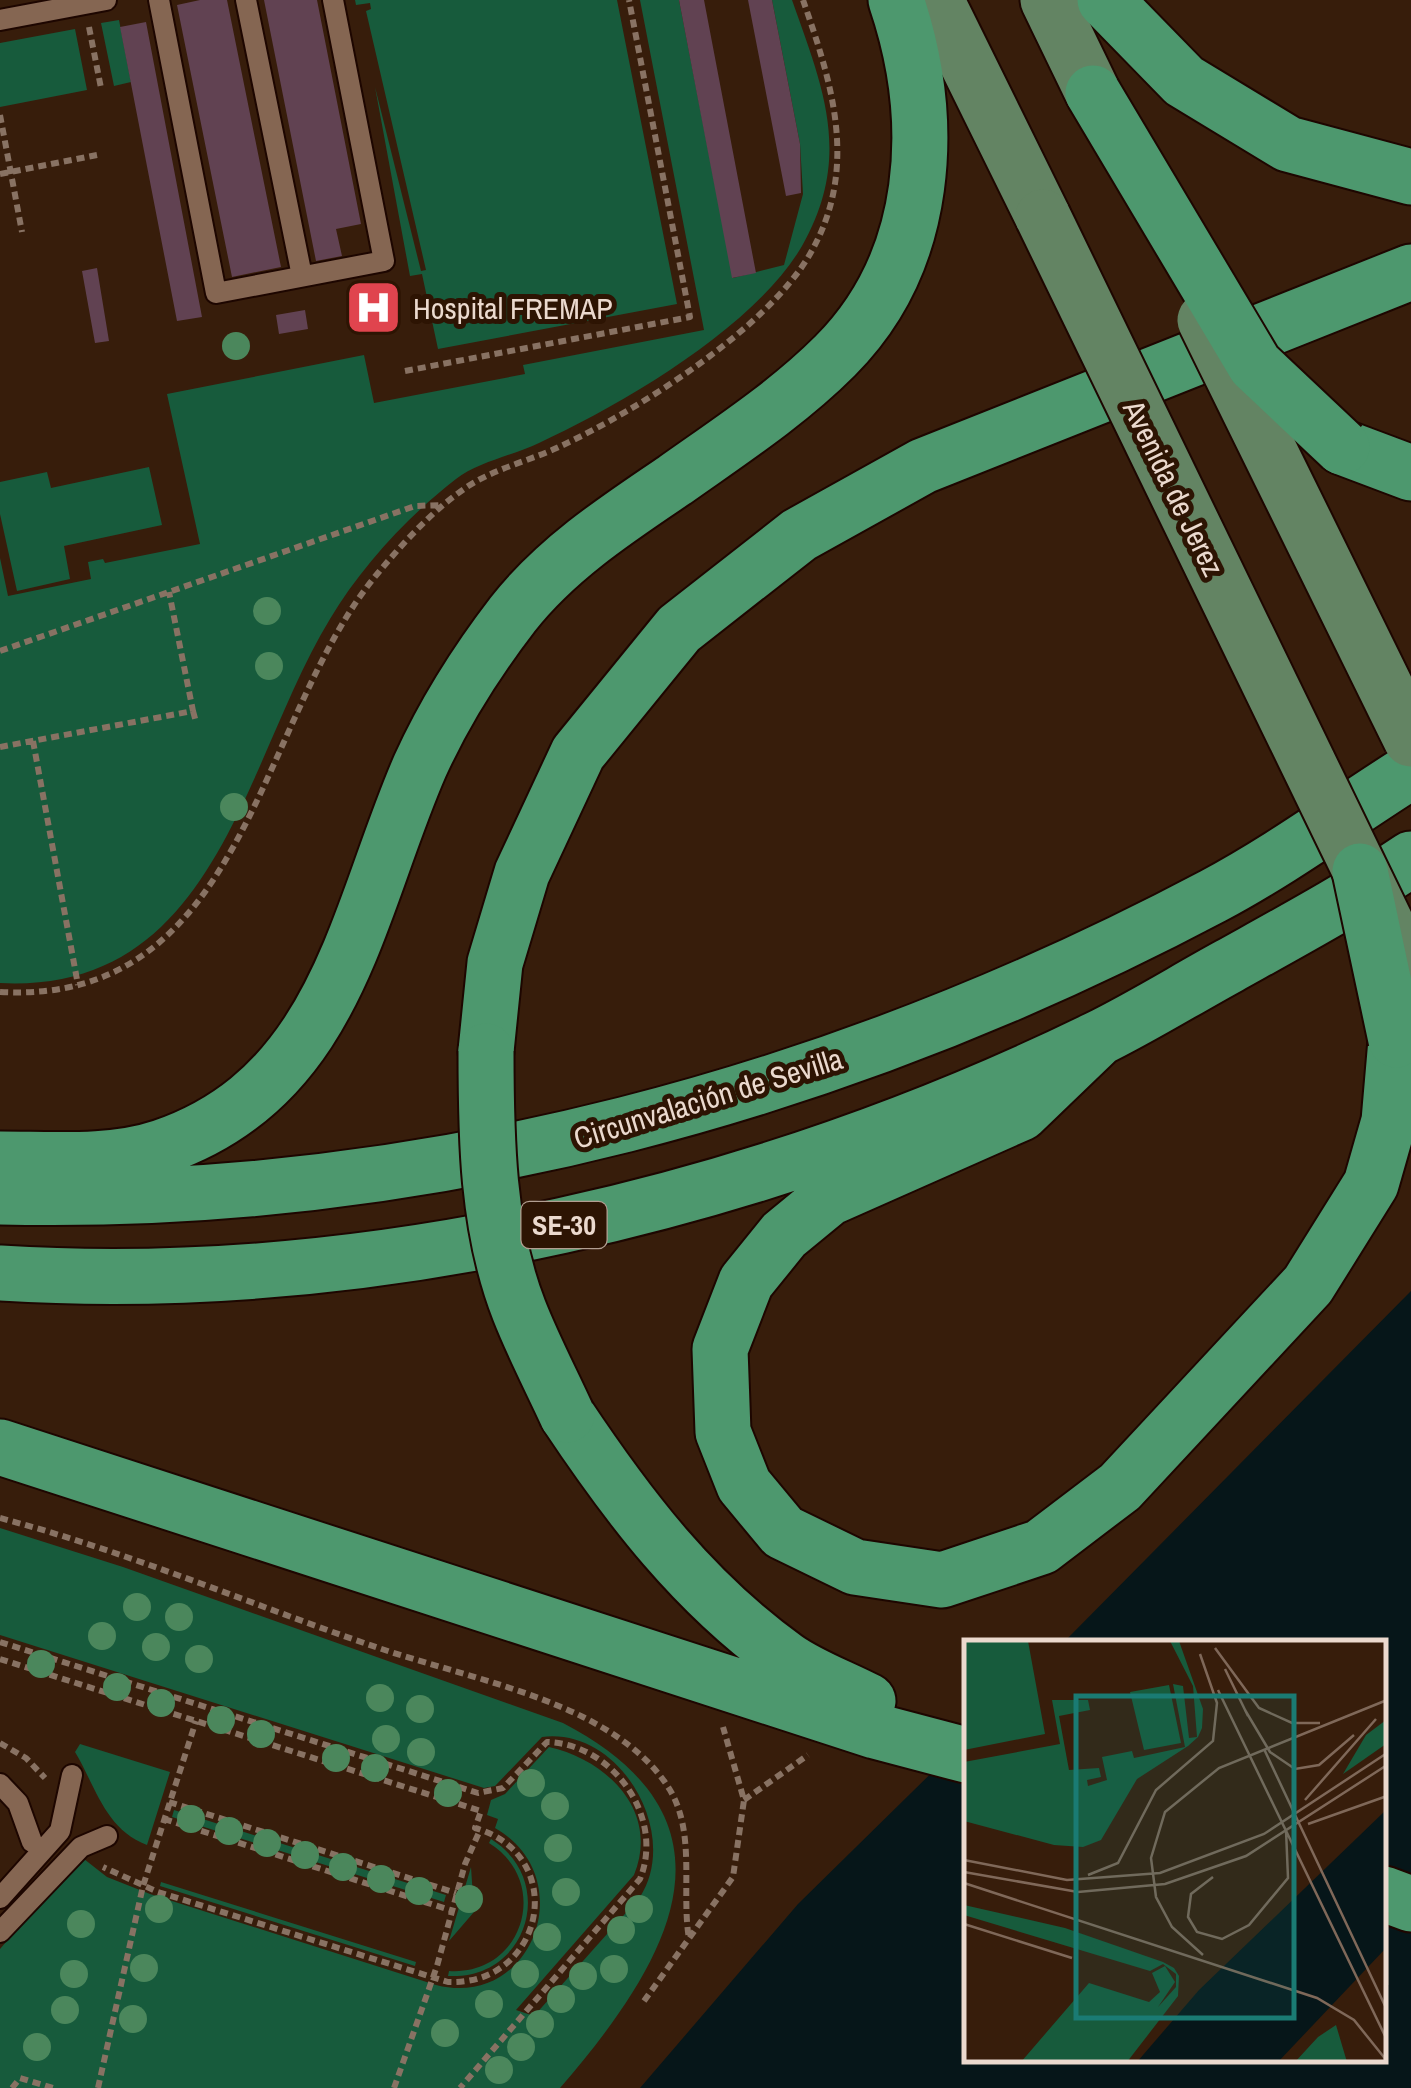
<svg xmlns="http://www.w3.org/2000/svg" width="1411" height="2088" font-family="'Archivo Narrow',sans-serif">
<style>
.green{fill:#175b3c}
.water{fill:#061619}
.building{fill:#614252}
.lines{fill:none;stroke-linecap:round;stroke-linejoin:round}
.lane-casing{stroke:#1d0600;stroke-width:24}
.primary-casing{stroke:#1d0600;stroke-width:59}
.highway-casing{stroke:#1d0600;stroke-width:59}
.path{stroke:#887263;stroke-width:6;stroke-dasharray:8 5;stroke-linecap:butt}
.lane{stroke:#856652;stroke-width:20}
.primary{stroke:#638463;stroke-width:55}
.highway{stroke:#4d986e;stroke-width:55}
.primary-bridge-casing{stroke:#1d0600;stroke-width:59;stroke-linecap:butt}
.highway-bridge-casing{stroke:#1d0600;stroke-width:59;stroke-linecap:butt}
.primary-bridge{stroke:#638463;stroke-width:55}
.highway-bridge{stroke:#4d986e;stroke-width:55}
.tree{fill:#4b875c}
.labels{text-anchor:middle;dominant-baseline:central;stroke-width:10;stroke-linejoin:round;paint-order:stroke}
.shield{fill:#2d1403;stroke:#b29e91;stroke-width:2.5}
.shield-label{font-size:28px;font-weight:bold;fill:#ebd9ce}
.poi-label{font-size:30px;fill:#ebd9ce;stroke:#2d1403;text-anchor:start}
.street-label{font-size:30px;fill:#ebd9ce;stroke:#2d1403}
.inset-road{fill:none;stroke:#7f6859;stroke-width:2.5}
.view{fill:#1a7b73;fill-opacity:0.15;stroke:#1a7b73;stroke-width:5}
.inset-edge{fill:none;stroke:#ebd9ce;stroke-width:5}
</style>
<rect width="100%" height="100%" fill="#371d0b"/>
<path class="green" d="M355 0H617L677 304 438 349 422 274 410 276 375 87 421 271 426 270 366 11 371 9 370 3 356 5Z
M640 0H679L733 278 784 265 803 194 800 144 772 0H792C823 88 853 156 802 246 755 327 623 404 539 443 514 455 478 462 456 479 408 516 361 567 330 619 243 762 217 994 0 983V558L8 596 91 579 88 562 103 559 105 563 200 544 167 394 364 355 374 403 525 374 523 365 704 330Z
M119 20 131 82 114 86 101 23Z
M75 29 87 90 0 107V43Z
M149 467 162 525 64 546 70 579 17 591 0 514V482L47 472 51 488Z
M0 1528 123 1567 563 1723C753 1822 668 1963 560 2088H0V1949L51 1889 84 1859 107 1877 150 1894 436 1985C532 2010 582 1878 495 1828L498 1819 487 1815 491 1800 505 1794 549 1747C607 1760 660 1811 634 1875L516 2010 534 2016 640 1897C681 1833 620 1727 542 1737L495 1786 484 1788 0 1635Z
M80 1744 170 1772 147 1845C105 1829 96 1787 75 1752Z
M174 1810 446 1895 444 1902 172 1817Z
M491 1839C558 1881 528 1980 448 1976L449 1971C523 1976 552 1882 489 1843Z
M471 1867 474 1912 449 1941Z
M161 1882 416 1962 415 1966 160 1886Z"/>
<path class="water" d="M1411 1291V2088H640L798 1904 966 1739V2060H1384V1643H1063Z"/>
<path class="building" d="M200 0H227L281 267 232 277 177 5Z
M264 0H317L361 224 336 229 342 256 316 261Z
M679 0H704L756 273 732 278Z
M748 0H772L800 144 801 193 786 196Z
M146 22 202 317 177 321 120 27Z
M97 268 109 341 95 343 82 271Z
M305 310 308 329 279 334 276 315Z"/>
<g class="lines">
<defs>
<path id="lane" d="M159 0 216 293 384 261 333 0
M246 0 302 276
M0 20 106 0
M0 1784 18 1803 32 1842
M0 1898 60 1831 72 1775
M0 1932 81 1847 107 1836"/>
<path id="primary" d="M936 0 1043 217
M1048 0 1093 93"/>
<path id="highway" d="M1105 0 1184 81 1288 144 1411 177
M1342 447 1411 473
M1099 1038 1021 1113 829 1198 784 1235 746 1282 720 1349 723 1432 744 1485 783 1532 855 1567 942 1580 1041 1547 1120 1487 1308 1285 1371 1184 1389 1121 1396 1040
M486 1051 495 963 522 873 578 753 679 629 799 535 923 466 1411 272
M0 1159C52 1159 112 1164 162 1147 337 1087 356 913 420 766 445 711 476 662 513 614 556 559 617 519 675 480 730 441 787 404 835 356 930 261 937 121 896 0
M0 1197C424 1207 839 1094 1213 896 1281 860 1346 812 1411 771
M0 1273C370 1296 765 1201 1097 1039 1142 1017 1185 990 1229 966 1290 932 1353 898 1411 859
M567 1415C629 1508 694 1593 786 1659 810 1676 841 1687 868 1701
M0 1447 875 1731 966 1755
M1384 1894 1411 1904"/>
</defs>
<use href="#lane" class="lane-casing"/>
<use href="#primary" class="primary-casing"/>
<use href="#highway" class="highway-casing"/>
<path class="path" d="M89 27 101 88
M0 115 22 232
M0 174 97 155
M405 371 690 317 629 0
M0 651 415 506 442 505
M193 711 196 722
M33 741 78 985
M0 747 193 711 169 592
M0 992C247 1006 256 718 378 573 403 543 432 511 464 489 492 469 530 461 561 446 638 410 767 329 810 254 859 169 833 86 803 0
M0 1518C125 1551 245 1602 367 1644 438 1669 516 1684 583 1717 617 1734 650 1757 670 1790 696 1834 681 1891 689 1939
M0 1642 478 1793 503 1788 547 1742C613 1744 665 1817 640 1879L460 2088
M0 1659 481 1811 475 1828C570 1855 545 1986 448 1982L158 1892 103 1867
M0 1743 26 1758 45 1778
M744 1800 808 1755
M169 1802 456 1893
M164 1819 450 1910
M644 2001 733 1877 744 1800 723 1727
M12 2088 20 2078 53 2088
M98 2088 143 1886 196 1721
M394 2088 437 1966 465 1864 480 1830"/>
<use href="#lane" class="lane"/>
<use href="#primary" class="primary"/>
<use href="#highway" class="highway"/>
<defs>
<path id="primary-bridge" d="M1043 217 1411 975
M1205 320 1411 739"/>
<path id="highway-bridge" d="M1093 93 1255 365 1342 447
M1360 871 1396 1040
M486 1051C486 1137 487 1228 519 1310 533 1346 551 1380 567 1415"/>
</defs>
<use href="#primary-bridge" class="primary-bridge-casing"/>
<use href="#highway-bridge" class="highway-bridge-casing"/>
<use href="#primary-bridge" class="primary-bridge"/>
<use href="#highway-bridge" class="highway-bridge"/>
</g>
<g class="tree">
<circle cx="236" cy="346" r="14"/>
<circle cx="267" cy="611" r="14"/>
<circle cx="269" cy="666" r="14"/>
<circle cx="234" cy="807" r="14"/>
<circle cx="137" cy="1607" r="14"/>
<circle cx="179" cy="1617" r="14"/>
<circle cx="102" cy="1636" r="14"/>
<circle cx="156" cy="1647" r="14"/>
<circle cx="199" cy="1659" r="14"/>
<circle cx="41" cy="1664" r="14"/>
<circle cx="117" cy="1687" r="14"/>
<circle cx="380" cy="1698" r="14"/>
<circle cx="161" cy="1703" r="14"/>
<circle cx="420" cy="1709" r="14"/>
<circle cx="221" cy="1720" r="14"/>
<circle cx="261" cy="1734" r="14"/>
<circle cx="386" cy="1739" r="14"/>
<circle cx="421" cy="1752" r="14"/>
<circle cx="336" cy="1758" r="14"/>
<circle cx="375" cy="1768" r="14"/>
<circle cx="531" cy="1783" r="14"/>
<circle cx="448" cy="1793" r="14"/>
<circle cx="555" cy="1806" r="14"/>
<circle cx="191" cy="1819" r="14"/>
<circle cx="229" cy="1831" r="14"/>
<circle cx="267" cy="1843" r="14"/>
<circle cx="558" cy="1848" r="14"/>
<circle cx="305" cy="1855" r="14"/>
<circle cx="343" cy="1867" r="14"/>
<circle cx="381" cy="1879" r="14"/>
<circle cx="419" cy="1891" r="14"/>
<circle cx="566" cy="1892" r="14"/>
<circle cx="469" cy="1899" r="14"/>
<circle cx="159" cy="1909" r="14"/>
<circle cx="639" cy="1909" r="14"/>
<circle cx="81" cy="1924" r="14"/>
<circle cx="621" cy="1930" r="14"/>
<circle cx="547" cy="1937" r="14"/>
<circle cx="144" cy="1968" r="14"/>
<circle cx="614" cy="1969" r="14"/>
<circle cx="74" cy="1974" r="14"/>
<circle cx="525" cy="1974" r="14"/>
<circle cx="583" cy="1976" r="14"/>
<circle cx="561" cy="1999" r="14"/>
<circle cx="489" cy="2004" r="14"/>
<circle cx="65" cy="2010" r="14"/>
<circle cx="133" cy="2019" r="14"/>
<circle cx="540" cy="2024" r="14"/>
<circle cx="445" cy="2033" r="14"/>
<circle cx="37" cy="2047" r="14"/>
<circle cx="521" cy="2047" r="14"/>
<circle cx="499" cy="2070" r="14"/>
</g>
<defs>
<symbol id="hospital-square" viewBox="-11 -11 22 22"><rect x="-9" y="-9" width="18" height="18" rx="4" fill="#e0444e" stroke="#2d1403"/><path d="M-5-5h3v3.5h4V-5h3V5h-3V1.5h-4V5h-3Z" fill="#fff"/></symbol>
</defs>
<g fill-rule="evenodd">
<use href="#hospital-square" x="342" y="276" width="63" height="63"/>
</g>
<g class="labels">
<rect class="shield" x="521.5" y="1202" width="85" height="46" rx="8"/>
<g class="shield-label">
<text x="564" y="1225">SE-30</text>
</g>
<g class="poi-label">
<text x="413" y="308">Hospital FREMAP</text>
</g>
<g class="street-label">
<text transform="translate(1174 488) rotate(64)">Avenida de Jerez</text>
<text transform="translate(708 1098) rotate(-17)">Circunvalación de Sevilla</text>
</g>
</g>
<g transform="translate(964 1640)">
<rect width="422" height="422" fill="#371d0b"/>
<path d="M0 1H64L81 94 0 110ZM206 1H215L239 69 238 88 234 97 224 106 173 139 137 200 119 207 90 205 0 181V122L96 104 88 60H124L126 70 95 76 105 130 135 128 137 137 123 140 124 146 143 140 138 117 168 111 170 118 221 107 209 44 219 46 225 98 233 97 229 46ZM205 45 217 103 180 110 166 52ZM422 80V104L379 134 402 95ZM0 265 101 288 199 322 210 328 215 336 214 356 163 422H57L125 343 185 362 196 352 188 333 201 326 211 342 194 367 212 347V334L199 324 186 331 0 275ZM372 385 383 422H331L354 397Z" fill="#175b3c"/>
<path d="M422 170V308L314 422H173L235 350Z" fill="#061619"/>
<path class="inset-road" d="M251 8 295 68 328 83H356M261 29 284 76M254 50 423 400M281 70 306 112 331 129 355 125 390 95M300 109 423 370M341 160 412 79M344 184 423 156M0 220 103 240 196 233 300 194 423 113M0 232 114 252 201 244 282 216 423 125M124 235 154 223 192 150 249 101 253 63 236 14M249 237 227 254 224 277 233 292 258 299 285 285 324 238 322 190M0 243 353 358 390 380 423 421M423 272V345M0 284 108 318M239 315 208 287 192 257 187 218 201 172 255 128 423 60"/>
<path class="view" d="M112 56H330V378H112Z"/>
<rect width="422" height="422" class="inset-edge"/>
</g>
</svg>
